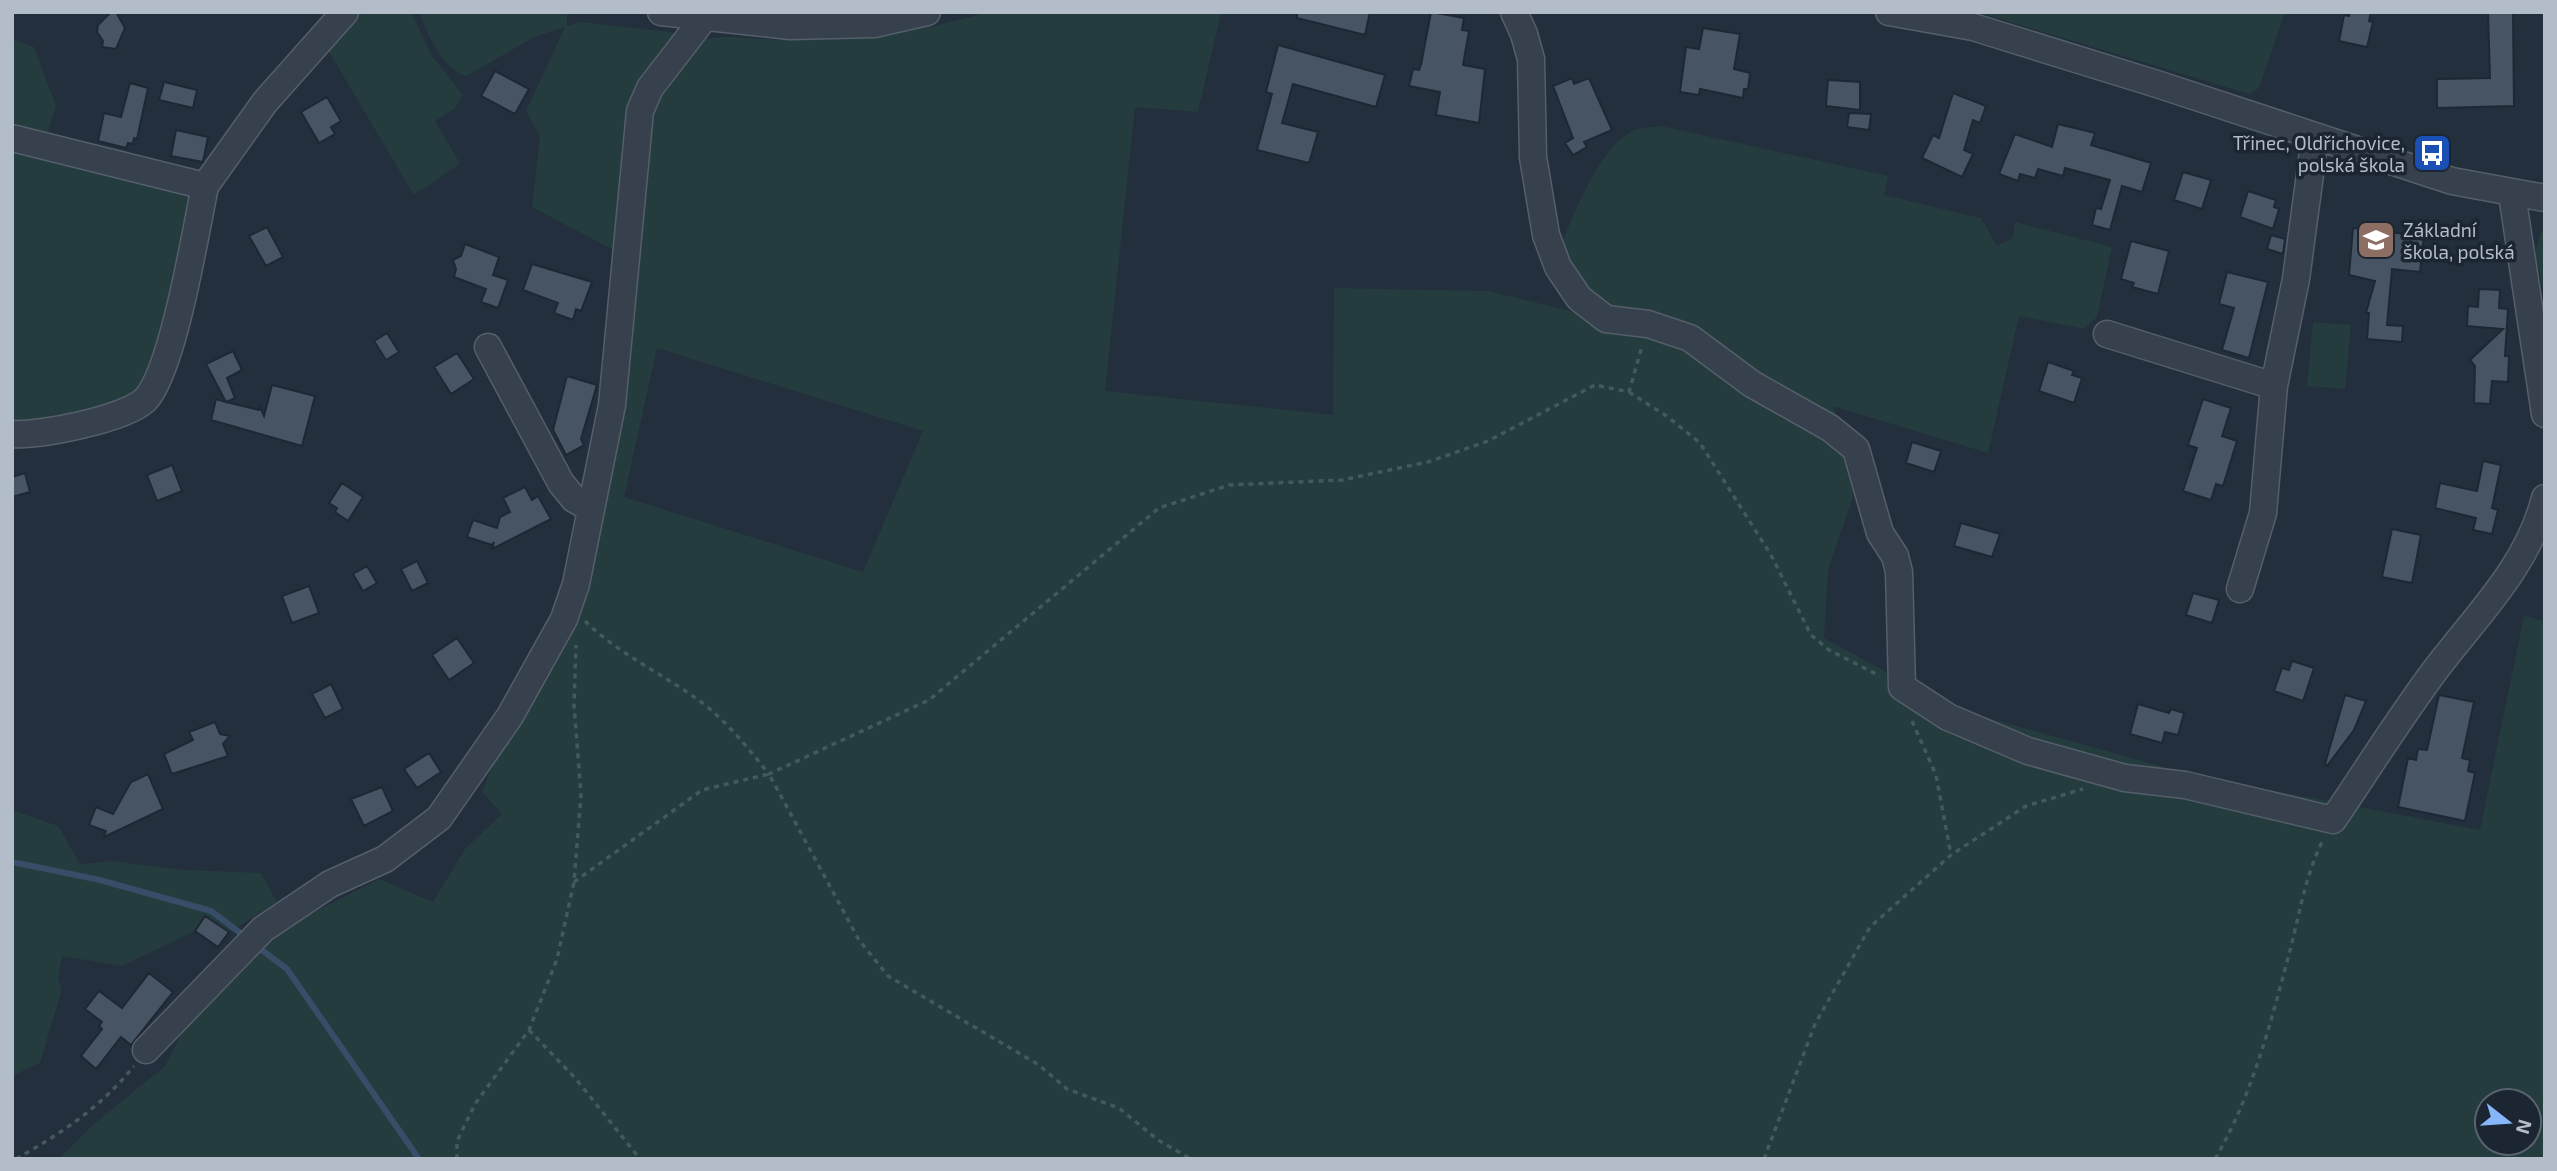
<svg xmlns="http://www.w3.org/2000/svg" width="2557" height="1171" font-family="'Exo 2',sans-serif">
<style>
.green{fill:#253c3e;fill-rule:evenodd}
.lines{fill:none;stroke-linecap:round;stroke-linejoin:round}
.stream{stroke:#384d67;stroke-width:6}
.building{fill:#475464;stroke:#1e2834;stroke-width:2}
.minor-casing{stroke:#555f6b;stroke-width:29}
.path{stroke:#43595b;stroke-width:3.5;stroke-dasharray:5 5;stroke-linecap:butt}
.minor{stroke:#37414d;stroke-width:26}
.labels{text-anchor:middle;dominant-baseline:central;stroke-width:7;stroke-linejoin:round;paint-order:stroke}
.poi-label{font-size:19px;fill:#b3bcc9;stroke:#1c2632;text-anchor:end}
</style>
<rect width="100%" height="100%" fill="#232f3d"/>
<path class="green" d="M363 12H411L432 56 463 95 454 109 435 121 459 162 458 165 414 195 325 45 340 38Z
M420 12H567V26L581 22 678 33 633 103 619 253 532 207 540 136 526 111 565 27 534 37 467 76C443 70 426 34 420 12Z
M987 12H1221L1198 112 1135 107 1105 391 1333 415 1334 288 1488 291 1570 311 1609 306 1573 277 1560 247C1574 215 1602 139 1638 129 1645 127 1654 127 1661 126L1888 176 1884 195 1981 218 1997 246 2013 238 2015 222 2112 247 2097 317 2084 329 2019 316 1988 453 1833 406 1850 449 1853 497 1828 570 1824 638 1952 708 2196 776 2480 830 2524 616 2545 621V1159H59L93 1125 165 1066 193 1012 262 939 379 879 433 902 465 849 502 814 482 792 501 742 565 630 648 118C658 93 672 65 693 47 711 32 739 38 760 39 836 42 914 35 987 12ZM657 348 923 431 863 572 624 497ZM2487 1101H2529V1143H2487Z
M1977 12H2285L2259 88 2249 94Z
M12 39 34 47 56 106 46 138 12 127Z
M12 147 197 194 177 292 140 391 112 411 12 427Z
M2541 232H2545V298L2535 253Z
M2313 322 2351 325 2345 389 2307 386Z
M12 810 58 826 80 864 111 861 183 870 261 873 277 902 229 932 205 916 195 931 122 966 62 956 58 979 62 989 40 1063 12 1076Z"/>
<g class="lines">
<path class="stream" d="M12 862 100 880 211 911 247 938
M255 945 287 969 419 1159"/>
</g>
<path class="building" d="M111 12H116L125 28 116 49 102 47 103 41 97 32 98 25Z
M1297 12H1370L1365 35 1297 18Z
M1431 12 1464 18 1462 30 1469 31 1463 65 1485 69 1479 123 1436 115 1440 92 1409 86 1413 69 1419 70 1421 65Z
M2350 12H2371L2369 21 2373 22 2367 47 2339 41 2344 15 2349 16Z
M2488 12H2513L2514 106 2437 108V79L2490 78Z
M1703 28 1740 34 1734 69 1750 73 1748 89H1744L1743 98 1700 89 1699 95 1680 92 1686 47 1699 49Z
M1278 45 1385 75 1376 107 1293 84 1282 123 1318 132 1309 163 1257 150 1272 94 1266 92Z
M495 71 529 89 515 114 481 96Z
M1572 78 1574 84 1589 78 1612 130 1584 142 1587 147 1573 155 1565 143 1573 138 1553 86Z
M1828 80 1860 82V110L1826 106Z
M164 82 197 90 193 108 159 100Z
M130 83 148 88 137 139 134 138 133 144 128 143 126 148 98 141 104 113 121 117Z
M1953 93 1986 106 1980 123 1973 120 1964 150 1973 154 1962 177 1922 158 1933 135 1939 138Z
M327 97 341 121 331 127 335 134 319 143 301 112Z
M1849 113 1871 114 1869 130 1847 127Z
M2058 124 2095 133 2091 145 2151 163 2142 192 2122 186 2110 230 2092 225 2096 208 2101 209 2110 180 2065 168 2063 176 2038 169 2035 178 2020 174 2018 181 1999 174 2015 134 2052 147Z
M176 130 208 137 203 162 171 156Z
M2183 172 2211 180 2202 209 2174 200Z
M2248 191 2276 200 2274 207 2279 209 2273 229 2240 217Z
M267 227 283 257 266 266 249 236Z
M2353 228 2424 236 2420 272 2392 269 2387 325 2403 326 2402 342 2367 339 2369 313H2366L2375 281 2349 275Z
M2271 235 2285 239 2283 254 2267 249Z
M2131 241 2169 251 2158 294 2132 287 2134 283 2121 279Z
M465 244 499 257 493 275 508 280 498 308 481 302 486 289 454 277 456 269 453 260 461 256Z
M532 264 592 282 581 311 576 309 573 320 554 313 558 303 523 290Z
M2227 272 2268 282 2249 358 2222 350 2234 308 2219 304Z
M2479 289 2500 290 2499 308 2508 309 2505 356H2509L2508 382 2492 381 2490 404 2474 403 2475 366 2470 360 2503 329 2467 326 2468 306 2478 307Z
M387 333 399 352 386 360 374 341Z
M233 351 242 370 227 378 235 398 226 402 259 410 260 407 264 416 272 385 315 396 302 446 211 420 216 399 226 402 206 364Z
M457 353 474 379 451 394 434 367Z
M2048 362 2074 371 2072 375 2082 378 2074 403 2039 391Z
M567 376 597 385 581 439 584 445 566 455 553 430Z
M2203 399 2231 408 2222 436 2237 441 2223 486 2216 484 2211 500 2183 491 2197 448 2188 445Z
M1912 442 1941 451 1934 472 1906 463Z
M2483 461 2501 465 2492 508 2498 510 2492 534 2473 530 2476 518 2435 508 2440 483 2477 491Z
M172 465 182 491 157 501 147 475Z
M25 473 30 492 12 497V477Z
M342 483 363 497 348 521 335 512 337 508 329 503Z
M525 487 532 500 538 496 551 519 492 549 494 542 492 545 467 537 473 520 497 528 500 517 510 512 503 498Z
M1961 523 2000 534 1992 557 1954 546Z
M2392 529 2421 535 2412 583 2382 577Z
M417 561 428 583 412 591 401 569Z
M367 566 377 583 363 591 353 574Z
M309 586 319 613 292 623 282 596Z
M2193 593 2219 600 2212 623 2186 615Z
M457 638 474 663 449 680 432 655Z
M2292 661 2314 668 2303 701 2274 691 2282 668 2289 670Z
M331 684 343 709 325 718 312 694Z
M2345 695 2366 701 2354 730 2327 766 2325 764Z
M2439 695 2474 702 2462 758 2470 760 2468 771 2475 773 2465 821 2398 807 2408 758 2416 760 2418 749 2427 750Z
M2138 704 2169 713 2171 709 2184 713 2178 735 2165 732 2162 743 2130 734Z
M215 722 220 734 230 736 223 744 228 756 172 774 164 754 193 740 189 732Z
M429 753 441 772 417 788 404 769Z
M148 774 163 809 104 837 106 831 89 825 96 807 113 814 131 782Z
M382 787 393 811 364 826 351 799Z
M205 916 229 932 218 947 195 931Z
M149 973 173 992 131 1045 121 1037 96 1069 81 1056 102 1029 99 1026 102 1022 85 1009 99 991 122 1008Z"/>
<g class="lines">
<defs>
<path id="minor" d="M661 12 790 26 874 24 927 12
M1514 12 1524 34 1531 59 1533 157 1546 235 1558 267 1579 298 1606 319 1648 324 1690 338 1752 384 1830 428 1856 449 1880 533 1895 556 1899 572 1902 687 1948 717 2028 751 2125 778 2185 785 2333 820C2367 770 2400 717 2436 669 2477 615 2528 566 2545 498
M1889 12 1973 27 2160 85 2452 181 2545 198
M12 138 205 186 265 102 345 12
M2512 194 2545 414
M2107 334 2274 386
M488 347 561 483 574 499 590 508
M12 434C40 436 125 419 145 400 173 372 196 230 205 186
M2240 589 2263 513 2274 386 2296 279 2315 137
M146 1050 263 929 330 884 385 859 439 818 510 716 564 619 576 584 612 405 640 111 650 88 704 18"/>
</defs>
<use href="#minor" class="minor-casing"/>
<path class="path" d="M1629 392 1668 417 1700 443 1771 555 1811 635 1829 650 1880 676
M585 621C619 654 659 672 697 699 725 719 747 747 769 774L929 700 1159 508 1229 485 1342 480 1428 462 1488 441 1595 385 1629 392 1642 346
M1912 721 1936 775 1951 855
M574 882 702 790 769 774 859 940 888 976 1039 1065 1067 1089 1119 1108 1158 1140 1191 1159
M529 1030 576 1079 640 1159
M16 1159C62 1133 101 1107 134 1066
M457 1159V1141L475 1104 529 1030 557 959 574 882 581 795 574 705 576 645
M1764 1159 1815 1024 1870 927 1951 855 2026 806 2083 789
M2215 1159C2251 1098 2270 1026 2288 958 2299 918 2304 878 2323 840"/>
<use href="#minor" class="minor"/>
</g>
<defs>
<symbol id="bus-square" viewBox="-11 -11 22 22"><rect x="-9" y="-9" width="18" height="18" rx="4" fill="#1a4fb4" stroke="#1c2632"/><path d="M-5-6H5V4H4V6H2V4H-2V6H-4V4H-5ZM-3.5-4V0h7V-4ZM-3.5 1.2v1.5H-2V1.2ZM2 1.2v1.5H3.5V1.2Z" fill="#fff"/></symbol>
<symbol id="school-square" viewBox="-11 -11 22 22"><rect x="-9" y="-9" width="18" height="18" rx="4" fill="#8d6e63" stroke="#1c2632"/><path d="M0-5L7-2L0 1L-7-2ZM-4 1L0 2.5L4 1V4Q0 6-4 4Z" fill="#fff"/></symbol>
</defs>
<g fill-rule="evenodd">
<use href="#bus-square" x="2410" y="131" width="44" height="44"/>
<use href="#school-square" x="2354" y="218" width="44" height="44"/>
</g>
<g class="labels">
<g class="poi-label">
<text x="2405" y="142">Třinec, Oldřichovice,<tspan x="2405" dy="22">polská škola</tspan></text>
<text x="2403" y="229" text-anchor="start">Základní<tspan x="2403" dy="22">škola, polská</tspan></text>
</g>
</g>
<rect width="2557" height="1171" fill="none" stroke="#b3bcc9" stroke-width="28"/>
<g transform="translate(2508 1122) rotate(107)"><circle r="33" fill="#1c2632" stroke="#58626e" stroke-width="2"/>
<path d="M0-5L12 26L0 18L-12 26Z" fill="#87b7fa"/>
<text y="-10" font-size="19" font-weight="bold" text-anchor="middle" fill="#b3bcc9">N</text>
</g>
</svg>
